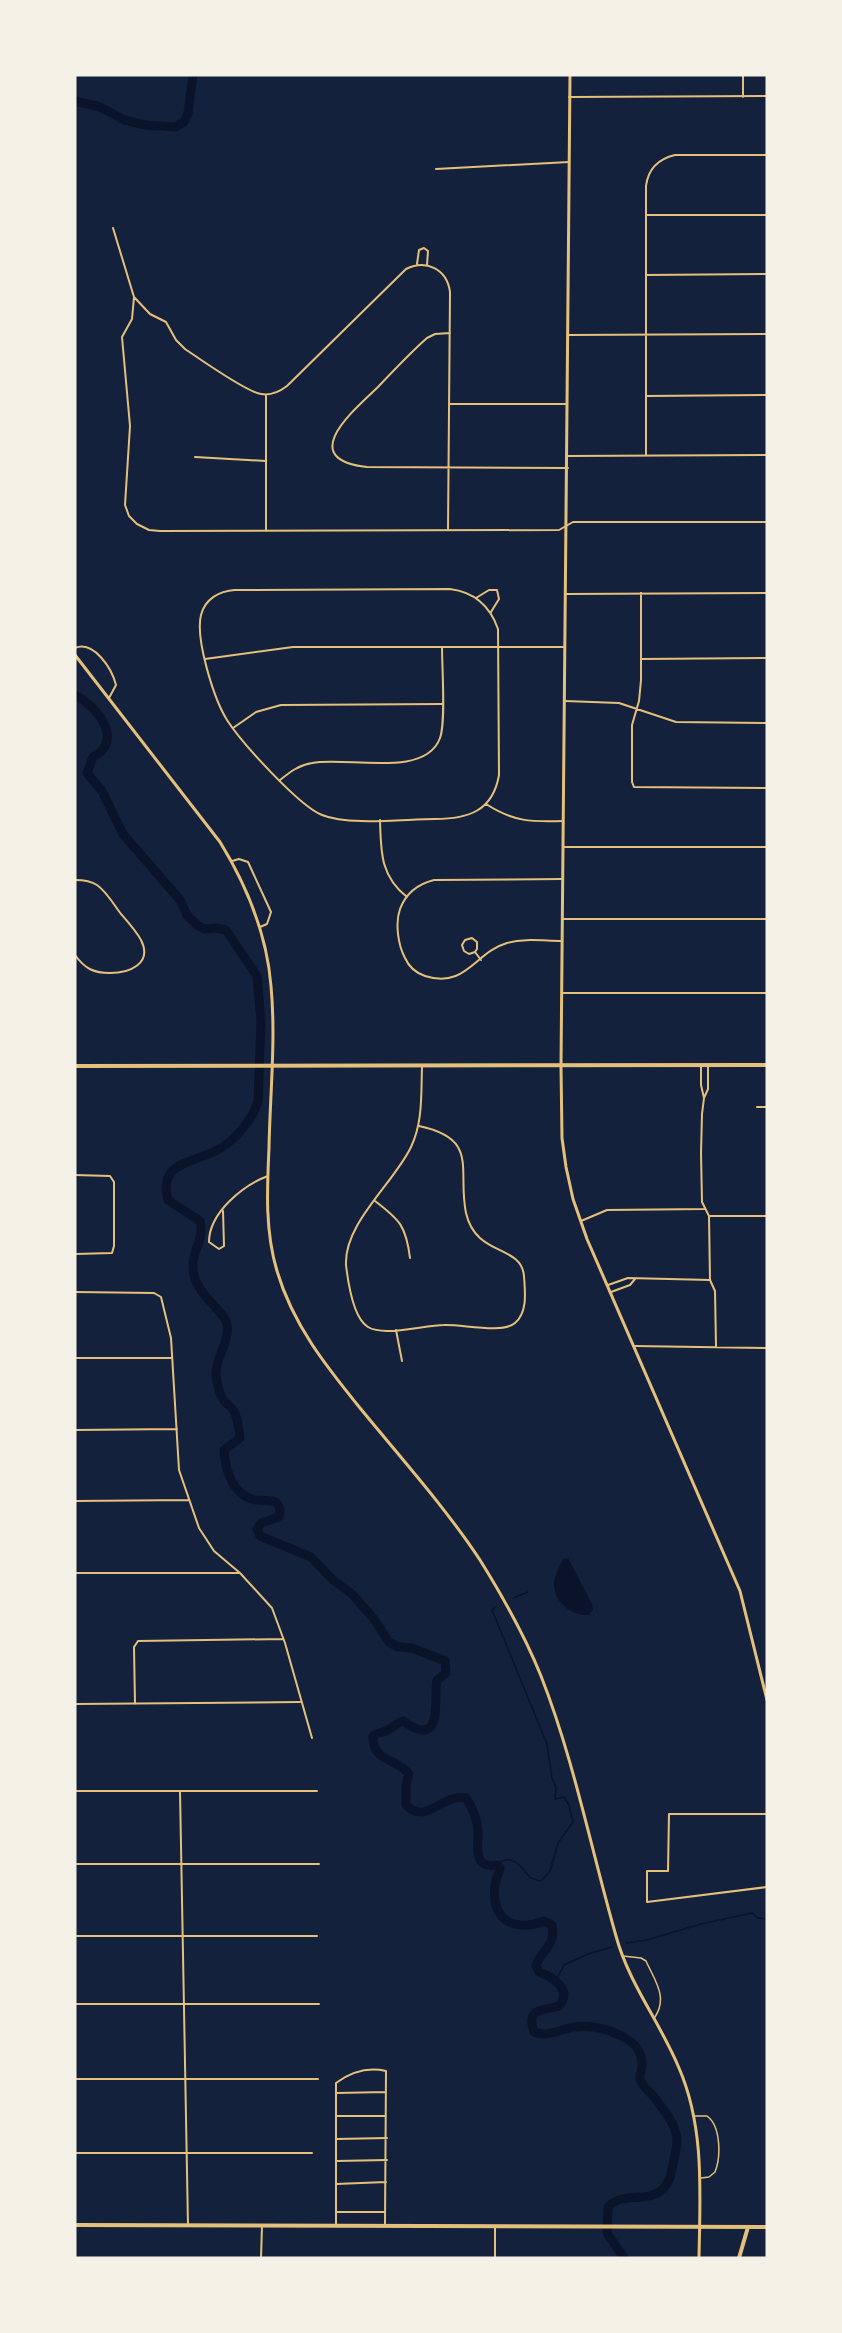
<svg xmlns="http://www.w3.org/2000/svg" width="842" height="2333" font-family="Ubuntu,sans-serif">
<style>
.water{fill:#0b132b}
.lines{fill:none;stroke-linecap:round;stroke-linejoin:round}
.stream{stroke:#0b132b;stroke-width:1.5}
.river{stroke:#0b132b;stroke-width:9}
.service{stroke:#e5c07b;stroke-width:1.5}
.minor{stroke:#e5c07b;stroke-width:2}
.tertiary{stroke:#e5c07b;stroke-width:3}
.secondary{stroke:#e5c07b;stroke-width:4}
</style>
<rect width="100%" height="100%" fill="#14213d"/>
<path class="water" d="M568 1558 592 1604 593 1610 589 1615C571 1616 553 1602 554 1582 555 1574 560 1566 563 1559Z"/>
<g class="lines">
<path class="stream" d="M513 1598 528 1592
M496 1607 492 1610 547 1744 552 1778 556 1787 555 1799 564 1797 569 1805 573 1822 558 1843 550 1871 541 1881 530 1878C522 1866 510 1852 497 1865
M626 1943 647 1940 701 1924 752 1913 758 1918 767 1919
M556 1980 564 1965 588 1954 612 1947"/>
<path class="river" d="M75 101 100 107 124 120 145 125 175 127 184 122 188 113 193 75
M75 695C97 706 125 741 93 757L87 773 102 791 123 834 180 900 187 915 198 926 205 929 216 928 226 930 257 976 261 1022 258 1101C253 1119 237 1138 221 1148 197 1163 157 1160 168 1200L200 1221C205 1239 191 1252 193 1270 196 1296 225 1310 227 1325 230 1342 215 1358 216 1375 217 1383 219 1394 224 1401 228 1405 231 1406 234 1411 238 1419 239 1429 240 1438L224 1450C225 1470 233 1496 256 1500 263 1501 269 1500 276 1502 280 1507 281 1510 279 1517L261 1523 257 1529 260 1536 311 1557 333 1580 352 1594 374 1619 389 1642 398 1647 412 1648 445 1661 446 1673 437 1680C433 1699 445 1751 403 1721 396 1723 393 1728 386 1731 381 1733 378 1732 373 1736 372 1762 397 1758 409 1774L406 1786V1805C427 1826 441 1793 466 1798 472 1806 477 1819 478 1830 479 1844 471 1869 497 1865L500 1868C499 1875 495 1880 495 1886 491 1921 515 1932 544 1921L552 1925C556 1946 543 1948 536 1965L539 1972C553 1977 573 1990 559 2006 544 2011 525 2007 534 2032 548 2038 560 2029 574 2027 587 2025 603 2028 615 2033 630 2039 643 2048 642 2066 642 2070 639 2075 640 2079 642 2087 649 2091 654 2097 663 2109 677 2125 677 2141 677 2147 675 2153 674 2159 672 2169 671 2181 663 2189 647 2204 622 2191 608 2207L607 2233 624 2258"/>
<path class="service" d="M623 1956 641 1958 646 1961C655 1981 668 1997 655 2017
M695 2116H707C721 2126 721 2157 715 2172L709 2177 701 2178"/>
<path class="minor" d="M743 75V97
M569 97 767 96
M436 169 569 162
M646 215H767
M113 228 134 297 132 319 122 337 130 426 125 505 129 516 137 524 149 530 160 531 559 530 573 522H767
M417 264 419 250 424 248 428 251 427 265
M646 275 767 274
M134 297 150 314 166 322 176 340 185 349C200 359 246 392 261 394 271 396 279 392 287 386L406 269C426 259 447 269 450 292L448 530
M450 333 435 334 427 338C410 353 394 370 378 387 354 410 295 459 367 467L568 468
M568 335 767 334
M646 396 767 395
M450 404H567
M646 455V186C648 170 658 159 675 155H767
M567 456 767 455
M195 457 266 461
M266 530V395
M450 589C474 592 490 606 498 629L499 775C493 811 468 819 435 819 405 819 349 826 322 815 299 806 241 742 227 720 214 699 195 639 201 615 205 599 219 591 235 590Z
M641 593V680L639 701 632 725V782L634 787 767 788
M566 594 767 593
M476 598 489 590H497L499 599 491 612
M75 648C94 640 112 669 116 685L109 698
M205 659 293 647H565
M641 659 767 658
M565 701 619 703 676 722 767 723
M233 728 256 712 281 705 442 704
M280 780C290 772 299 765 312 763 346 756 425 779 440 738 446 722 442 668 442 647
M486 804C514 822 531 822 563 821
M380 820C381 851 380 876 407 897
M564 847H767
M232 861 239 859 248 862 271 912 267 924 260 927
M75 880C83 880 91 881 97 885 107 892 114 905 121 914 128 922 136 931 141 940 153 964 129 973 110 973 94 973 85 969 75 955
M563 919H767
M562 941C544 941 524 938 507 943 475 952 466 989 425 976 416 973 409 967 405 958 398 945 395 923 400 909 406 893 418 884 434 880L563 879
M475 952 469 954 464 951 462 945 465 940 472 938 477 942V949L475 952 481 960
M562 993H767
M701 1066V1085L704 1098
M708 1066V1089L704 1098 702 1114 701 1153 702 1202 709 1216
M757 1107H767
M419 1126C480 1139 457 1169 466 1213 476 1257 521 1244 524 1276 525 1291 528 1312 515 1323 502 1334 462 1324 444 1325 424 1325 384 1337 368 1327 353 1318 348 1282 346 1265 344 1223 394 1183 411 1147 423 1122 421 1094 422 1067
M75 1175 110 1176 114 1182V1246L112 1253 75 1254
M375 1201C400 1220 406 1226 410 1258
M223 1211 224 1246 219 1249 209 1242C209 1213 243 1185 268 1176
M709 1216 710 1280 715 1291 716 1346
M709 1216H767
M581 1221 607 1210 704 1209
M608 1285 628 1278 710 1280
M75 1292 154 1293 161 1297 171 1338 179 1470 199 1528 214 1551 240 1573 272 1608 285 1643 312 1738
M611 1292 630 1285 635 1279
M396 1330 402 1361
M634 1346 767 1348
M75 1358H171
M75 1430 177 1429
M75 1501 189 1500
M75 1573H240
M75 1704 300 1702
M135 1704 134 1647 138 1641 283 1639
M75 1791H317
M180 1791 188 2226
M767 1814H669L668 1871H647V1902L767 1887
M75 1864H319
M75 1936H317
M75 2004H319
M75 2079H318
M336 2093 386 2092
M336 2116H386
M336 2139 387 2138
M75 2153H312
M336 2161 387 2160
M336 2184 386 2182
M336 2212H384
M336 2226V2083C351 2072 368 2067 386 2071L385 2224
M261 2258 262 2226
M495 2258V2228"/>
<path class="tertiary" d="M570 75 561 1066 562 1138 566 1167 573 1199 587 1239 740 1591 767 1700
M75 655 220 842C247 886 267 935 271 986 276 1039 270 1095 269 1148 267 1190 265 1231 277 1271 293 1325 326 1366 360 1408 401 1458 445 1507 480 1560 503 1597 525 1636 541 1676 574 1760 591 1849 616 1936 629 1984 660 2022 679 2068 705 2128 700 2194 699 2258"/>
<path class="secondary" d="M75 1066 767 1065
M75 2225 767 2227
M739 2258 748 2227"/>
</g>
<rect width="842" height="2333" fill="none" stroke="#f6f1e7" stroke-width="153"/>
</svg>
